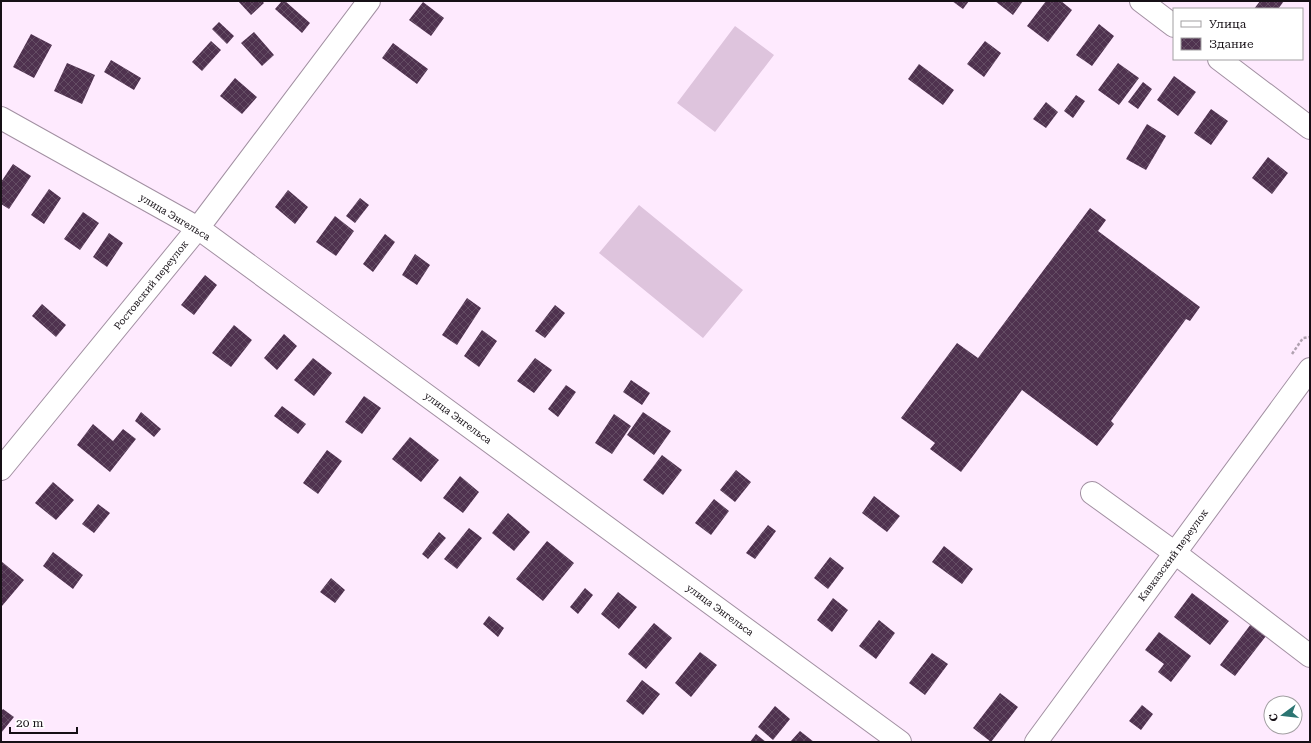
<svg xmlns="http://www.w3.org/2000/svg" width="1311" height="743" font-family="'Roboto Serif',serif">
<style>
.grass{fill:#dec4dd}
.building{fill:url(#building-cross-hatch)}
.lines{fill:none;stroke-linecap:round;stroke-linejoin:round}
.minor-casing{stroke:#a290a2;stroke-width:24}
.path{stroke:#b0a1b0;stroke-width:2.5;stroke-dasharray:3 2;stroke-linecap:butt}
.minor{stroke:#fff;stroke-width:22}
.labels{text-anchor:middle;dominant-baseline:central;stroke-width:4;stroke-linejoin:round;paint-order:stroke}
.street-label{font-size:10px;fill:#161016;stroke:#fff}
</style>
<defs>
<pattern id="building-cross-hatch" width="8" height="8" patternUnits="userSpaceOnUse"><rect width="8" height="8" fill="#4f324f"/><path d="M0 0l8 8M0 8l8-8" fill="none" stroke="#644d64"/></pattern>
</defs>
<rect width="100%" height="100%" fill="#feeafe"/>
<path class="grass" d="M735 26 774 55 715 132 677 103Z
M639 205 743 290 703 338 599 253Z"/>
<path class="building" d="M238 1H262L264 3 251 15Z
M282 1H285L310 23 302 33 275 9Z
M952 1H969L963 9Z
M995 1H1023L1013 15Z
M1046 1H1061L1072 10 1048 42 1027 26Z
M1260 1H1284L1278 9H1254Z
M423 2 444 18 431 36 409 20Z
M219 22 234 36 227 44 212 29Z
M1099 24 1114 36 1092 66 1076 55Z
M254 32 274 55 262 66 241 43Z
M31 34 52 45 34 78 13 67Z
M211 41 221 50 202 71 192 62Z
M985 41 1001 53 984 77 967 64Z
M393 43 428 69 417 84 382 58Z
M111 60 141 78 134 90 104 72Z
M67 63 95 75 82 104 54 91Z
M1118 63 1139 78 1119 105 1098 90Z
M919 64 954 90 943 105 908 79Z
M1174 76 1196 92 1178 116 1157 100Z
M235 78 257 97 242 114 220 96Z
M1143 82 1152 89 1138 109 1128 102Z
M1076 95 1085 101 1073 118 1064 111Z
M1046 102 1058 112 1046 128 1033 119Z
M1211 109 1228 121 1211 145 1194 133Z
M1147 124 1166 136 1146 170 1126 159Z
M1268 157 1288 173 1272 194 1252 178Z
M13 164 31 176 9 209 1 204V182Z
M49 189 61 198 44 224 31 215Z
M288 190 308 207 295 224 275 207Z
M360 198 369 205 355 223 346 216Z
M1090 208 1106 220 1098 231 1200 307 1190 321 1186 319 1111 421 1114 424 1097 446 1022 390 961 472 930 449 935 443 901 418 957 343 978 358Z
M83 212 99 223 80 250 64 239Z
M335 216 354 231 336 256 316 242Z
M109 233 123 243 107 267 93 257Z
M385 234 395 242 373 272 363 264Z
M415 254 430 265 417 285 402 275Z
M205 275 217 285 194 315 181 305Z
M467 298 481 308 457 345 442 335Z
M42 304 66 325 56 337 32 316Z
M555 305 565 313 545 338 535 331Z
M234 325 252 340 231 367 212 353Z
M482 330 497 341 479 367 464 356Z
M284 334 297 346 277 370 264 358Z
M313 358 332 373 314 396 294 380Z
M535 358 552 370 534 393 517 381Z
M631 380 650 393 642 405 623 392Z
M566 385 576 392 558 417 548 409Z
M364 396 381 408 362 434 345 422Z
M282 406 306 424 298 434 274 416Z
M141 412 161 429 154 437 135 421Z
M643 412 671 431 654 455 627 435Z
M614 414 631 426 612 454 595 443Z
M93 424 113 441 123 429 136 439 110 472 77 445Z
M410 437 439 460 421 482 392 459Z
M327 450 342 461 318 494 303 483Z
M662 455 682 470 663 495 643 480Z
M736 470 751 482 735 502 720 490Z
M460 476 479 492 463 513 443 498Z
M53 482 74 500 56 520 35 503Z
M874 496 900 516 887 532 862 513Z
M714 499 729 511 711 535 695 523Z
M98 504 110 513 94 533 82 524Z
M508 513 530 532 514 551 492 533Z
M768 525 776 531 755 559 746 553Z
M469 528 482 538 457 569 444 559Z
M439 532 446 538 428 559 422 554Z
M547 541 574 563 543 601 516 579Z
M944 546 973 569 962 584 932 562Z
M53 552 83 575 73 589 43 566Z
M830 557 844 568 828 589 814 578Z
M1 561 24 580 2 606 1 605Z
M331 578 345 590 335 603 320 592Z
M585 588 593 595 578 614 570 607Z
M618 592 637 607 619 629 601 614Z
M1192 593 1229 621 1210 645 1174 617Z
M833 598 848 610 832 632 817 620Z
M489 616 504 628 498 637 483 624Z
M879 620 895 633 876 659 859 646Z
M654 623 672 638 646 669 628 654Z
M1251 624 1266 636 1235 676 1220 665Z
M1159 632 1191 656 1171 682 1158 672 1164 664 1145 650Z
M700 652 717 665 691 697 675 683Z
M932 653 948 664 925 695 909 683Z
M642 680 660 694 643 715 626 701Z
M1000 693 1018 707 991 742 973 728Z
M1142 705 1153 714 1141 730 1129 721Z
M775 706 790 719 773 740 758 727Z
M3 709 14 717 1 733V711Z
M800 731 814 742H790Z
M756 734 766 742H750Z"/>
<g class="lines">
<defs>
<path id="minor" d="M1141 1 1174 26
M1219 59 1310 128
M1 118 198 228 900 742
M1 469 198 228 369 1
M1092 493 1175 553 1310 656
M1036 742 1310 369"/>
</defs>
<use href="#minor" class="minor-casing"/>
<path class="path" d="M1292 354 1303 338 1310 337"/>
<use href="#minor" class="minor"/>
</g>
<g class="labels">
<g class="street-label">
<text transform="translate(175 217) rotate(31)">улица Энгельса</text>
<text transform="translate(151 285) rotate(-51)">Ростовский переулок</text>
<text transform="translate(458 418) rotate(36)">улица Энгельса</text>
<text transform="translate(1173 555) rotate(-54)">Кавказский переулок</text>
<text transform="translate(720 610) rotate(36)">улица Энгельса</text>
</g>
</g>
<rect width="1311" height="743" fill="none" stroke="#161016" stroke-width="4"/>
<rect x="1173" y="8" width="130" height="52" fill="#ffffff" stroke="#a29fa2"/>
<rect x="1181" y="21" width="20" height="6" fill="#ffffff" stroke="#a29fa2"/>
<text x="1209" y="28" font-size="12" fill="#161016">Улица</text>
<rect x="1181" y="38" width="20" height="12" fill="url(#building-cross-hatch)" stroke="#a29fa2"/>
<text x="1209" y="48" font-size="12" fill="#161016">Здание</text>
<g transform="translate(1283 715) rotate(255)"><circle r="19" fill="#ffffff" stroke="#a29fa2"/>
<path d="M0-3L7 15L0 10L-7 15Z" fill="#2c7572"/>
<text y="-6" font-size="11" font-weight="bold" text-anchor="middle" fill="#161016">С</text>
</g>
<path d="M10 727v6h67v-6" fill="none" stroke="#161016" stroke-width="2"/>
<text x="16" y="727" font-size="12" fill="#161016" stroke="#ffffff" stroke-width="3" paint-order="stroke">20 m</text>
</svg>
